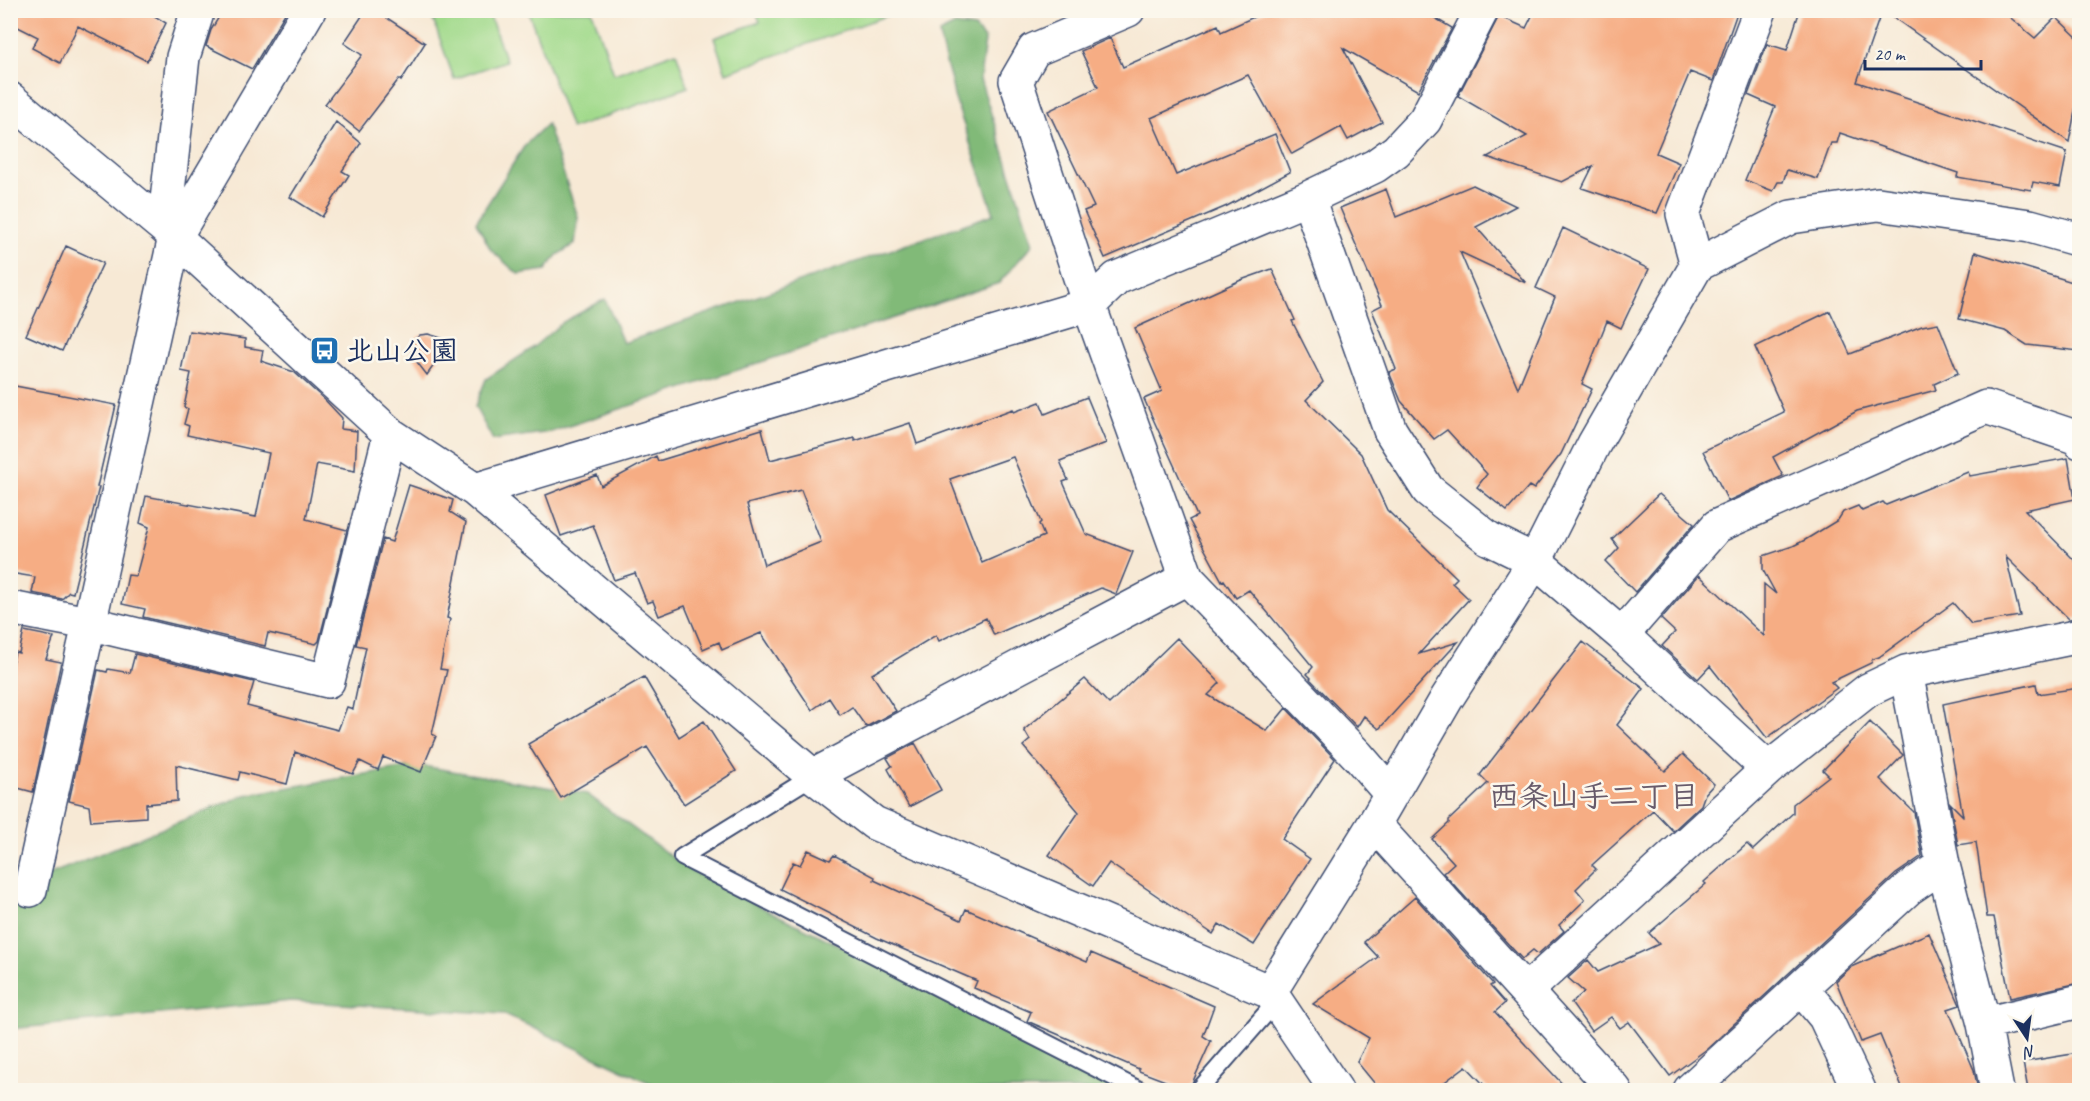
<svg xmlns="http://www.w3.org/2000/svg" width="2090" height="1101" font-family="Caveat,'Klee One',sans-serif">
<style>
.green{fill:#a2da8c;stroke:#5e8475;stroke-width:1.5}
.forest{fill:#81ba78;stroke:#4e746b;stroke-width:1.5}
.building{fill:#f6ad84;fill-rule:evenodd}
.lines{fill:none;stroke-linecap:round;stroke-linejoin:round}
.service-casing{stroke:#3c4b70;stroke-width:20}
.minor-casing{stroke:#3c4b70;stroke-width:36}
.service{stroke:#fff;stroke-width:16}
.minor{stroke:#fff;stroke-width:33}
.labels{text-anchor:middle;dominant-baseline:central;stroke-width:5;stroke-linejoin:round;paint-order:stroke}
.poi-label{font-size:28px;font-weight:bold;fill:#1b2f5e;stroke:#fbf7ec;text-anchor:start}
.neighbourhood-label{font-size:30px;font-weight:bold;fill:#685b6b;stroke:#fbf7ec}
</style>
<rect width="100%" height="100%" fill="#fbf7ec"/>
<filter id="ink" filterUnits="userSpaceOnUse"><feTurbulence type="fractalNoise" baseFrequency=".0167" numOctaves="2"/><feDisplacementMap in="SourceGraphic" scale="12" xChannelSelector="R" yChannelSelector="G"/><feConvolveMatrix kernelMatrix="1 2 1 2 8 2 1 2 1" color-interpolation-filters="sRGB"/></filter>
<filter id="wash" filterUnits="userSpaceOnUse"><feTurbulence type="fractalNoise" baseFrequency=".008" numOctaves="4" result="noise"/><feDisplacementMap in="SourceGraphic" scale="24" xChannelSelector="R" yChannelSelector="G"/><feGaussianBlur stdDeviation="1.35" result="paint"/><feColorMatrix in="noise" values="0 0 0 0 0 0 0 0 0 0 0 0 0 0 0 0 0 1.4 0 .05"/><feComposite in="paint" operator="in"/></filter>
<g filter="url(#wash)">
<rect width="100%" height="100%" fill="#f7e9d5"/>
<path class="green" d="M430 11H488L506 61 454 79Z
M528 11H592L614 74 676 52 688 87 571 129Z
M896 11 897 12 726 73 714 38 760 22 756 11Z"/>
<path class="forest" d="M955 25 975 28 985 40 980 79 1033 244 999 283 551 432 493 440 475 407 486 379 530 350 563 322 605 299 623 343 994 214 954 96C951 74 942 55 939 33Z
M547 124 578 217 575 244 557 255 546 270 518 274 491 250 476 222 525 145Z
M417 765 587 794 687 868 771 912 1139 1090H665L504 1014 291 1001 11 1029V890L245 795Z"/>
<g id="blocks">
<path class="building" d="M10 10H145L166 23 147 61 78 26 60 63 32 48 38 37 10 23Z
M223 10H287L252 69 206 46 211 30Z
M366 10H375L425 43 401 81 399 79 359 131 325 104 362 55 344 43Z
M1269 10H1421L1452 28 1418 91 1343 48 1382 122 1348 140 1341 127 1292 154 1248 75 1151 118 1176 175 1275 134 1290 172 1227 206 1105 258 1084 211 1094 207 1048 111 1098 87 1081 51 1110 38 1123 67 1218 25 1221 32Z
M1535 10H1738L1713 81 1690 72 1656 153 1679 163 1657 213 1582 188 1593 166 1562 182 1487 157 1527 136 1458 96 1499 16 1526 28Z
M1800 10H1882L1857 82 2067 152 2060 187 2033 182 2031 190 1957 177 1958 173 1840 133 1837 143H1831L1818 179 1787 170 1783 182H1778L1773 191 1745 180 1775 107 1748 95 1767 44 1787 50Z
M1883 10H2001L2035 38 2056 17 2079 39V91L2069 142Z
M336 122 361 143 342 171 349 175 322 217 290 197Z
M1473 185 1516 206 1476 227 1526 283 1460 252 1518 388 1555 297 1536 288 1563 228 1649 269 1621 328 1607 321 1582 384 1592 389 1561 454 1534 489 1529 486 1507 511 1477 487 1487 474 1447 430 1434 439 1401 401 1389 372 1396 369 1372 310 1382 305 1340 208 1386 189 1396 217Z
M66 246 103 263 62 351 26 335Z
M1975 252 2079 284V351L2027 345 2005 331 1959 319Z
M1272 269 1295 320 1292 321 1323 382 1306 400 1361 454 1387 510 1457 578 1452 583 1469 599 1419 654 1458 642 1379 729 1364 716 1357 727 1310 679 1311 678 1307 674 1313 667 1249 590 1236 598 1224 580 1222 581 1189 520 1197 516 1144 399 1162 391 1135 328 1241 280Z
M1830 311 1850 354 1922 326 1938 323 1958 373 1934 384 1936 390 1857 411 1773 457 1783 476 1728 501 1703 451 1784 412 1755 347Z
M189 331 245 339V347L263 350 261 361 294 372 326 401 342 418 341 429 357 431 355 471 317 464 306 519 347 530 319 641 316 644 268 633 265 646 143 617 145 609 122 604 128 575 136 576 149 527 140 523 146 496 256 517 269 453 187 435 189 426 184 424 188 409 184 407 191 373 181 371Z
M428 334 451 341 427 375 413 357 411 349 413 341 420 335Z
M10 385 116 405 97 487H99L73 593 69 592 62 599 32 593 35 577 10 573Z
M1087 397 1106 443 1060 461 1068 480 1063 482 1086 534 1133 552 1116 594 1101 588 994 635 986 618 939 641 936 635 872 674 896 711 866 727 852 707 840 715 829 698 812 710 761 633 722 650 719 642 703 649 685 606 659 616 653 601 647 603 635 573 614 580 593 525 561 536 546 495 597 475 601 486 656 456 658 461 762 429 770 460 855 438V441L910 423 917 444 1013 409 1014 412 1040 402 1045 414ZM1013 457 1041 522 1039 524 1044 536 982 563 950 479ZM801 490 821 542 764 565 747 504Z
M2068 458 2075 499 2025 510 2079 565V618L2069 619 2006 557 2020 616 1971 624 1953 603 1879 657 1873 659 1871 663 1831 682 1837 688 1767 738 1710 666 1698 679 1662 646 1675 632 1661 619 1699 575 1764 636V584L1776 594 1763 570V556L1793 546 1805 540 1838 520 1843 512 1858 506 1862 511 1883 502 1886 505 1968 472 1970 476Z
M409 485 453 500 450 512 466 522 447 618 450 619 440 669 447 670 432 734 436 736 421 772 383 757 378 770 360 761 353 774 295 752 287 784 240 772 238 780 176 765 177 801 146 804V817L91 821 89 806 69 801 98 670 107 672 108 669 130 673 135 654 254 682 247 706 338 730 347 707 353 709 366 647 356 645 383 539 392 542Z
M1659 494 1694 524 1635 592 1606 562 1619 548 1612 539Z
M24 631 54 637 46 659 61 662 33 792 10 786V673L15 652 19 653Z
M1177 638 1220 683 1208 695 1267 731 1286 708 1335 759 1282 839 1310 859 1254 945 1219 924 1213 934 1109 863 1093 886 1049 855 1079 812 1023 746 1030 740 1024 730 1085 679 1109 704Z
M1583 642 1644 689 1617 725 1665 771 1683 754 1714 784 1705 794 1701 805 1673 831 1653 810 1592 865 1596 869 1576 889 1585 900 1559 925 1564 931 1538 954 1533 950 1522 959 1443 873 1454 863 1432 839 1449 823V820L1488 783 1480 775Z
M644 677 679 737 704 721 736 771 684 804 647 747 561 798 528 744Z
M2036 684 2038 694 2079 688V983L2010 998 1994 917H1987L1976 842 1958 845 1950 803 1963 816 1943 704Z
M1870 722 1903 755 1880 779 1914 812 1922 856 1896 874 1707 1049 1670 1076 1629 1022 1620 1028 1611 1017 1591 1031 1571 1003 1584 992 1568 978 1588 960 1598 972 1659 944 1649 933 1706 884 1704 882 1747 844 1753 850 1793 813V804L1829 776 1823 770Z
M915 743 941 790 909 807 888 769 892 766 887 758Z
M808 850 830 860 834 855 875 877 874 880 961 920 966 909 1087 962 1091 953 1214 1006 1203 1036 1211 1041 1189 1090 1139 1071V1069L1027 1021 1031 1012 974 988 977 981 877 938 780 889 793 862 800 865Z
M1415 897 1493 984 1490 986 1505 1003 1495 1012 1568 1090H1489L1466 1066 1434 1090H1380L1357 1062 1369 1038 1313 1004 1378 957 1364 942Z
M1929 933 1960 1005 1948 1009 1974 1070 1978 1090H1903L1880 1035 1861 1042 1836 981 1851 967Z
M2079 1053V1090H2028L2023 1062Z"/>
</g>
</g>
<g filter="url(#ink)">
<use href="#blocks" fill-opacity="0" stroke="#3c4b70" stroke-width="1.5"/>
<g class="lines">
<defs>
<path id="service" d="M682 857 1139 1090
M682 857 813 776
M1199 1090 1276 1002"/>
<path id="minor" d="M1128 10 1034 50 1016 81 1089 305 1187 578 1358 756 1390 793
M10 99 164 227 390 434 475 490 813 776 874 823 1270 992 1336 1090
M1308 198 1390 430 1428 490 1488 538 1535 561 1622 635 1768 769
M164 227 183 57 198 10
M1697 265 1683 214 1760 10
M475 490 1089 305 1117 278 1308 198 1375 166 1396 151 1425 120 1482 10
M10 608 88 623 328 681 390 434
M1622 635 1717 526 1986 407 2078 438 2080 442
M1906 672 1943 865 1984 1024 1997 1090
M813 776 1187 578
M1374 824 1615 1090
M30 890 175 237 309 10
M1801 988 1825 1017 1859 1090
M1526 991 1768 769 1868 690 1906 672 2080 636
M1270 992 1374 824 1447 698 1535 561 1594 444 1697 265 1791 217 1878 204 2030 226 2080 240
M1984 1024 2080 1001
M1690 1090 1909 888 1943 865"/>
</defs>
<use href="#service" class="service-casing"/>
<use href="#minor" class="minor-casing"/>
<use href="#service" class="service"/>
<use href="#minor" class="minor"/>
</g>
</g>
<defs>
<symbol id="bus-square" viewBox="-11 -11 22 22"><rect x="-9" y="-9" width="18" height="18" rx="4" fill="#1f6fb2" stroke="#fbf7ec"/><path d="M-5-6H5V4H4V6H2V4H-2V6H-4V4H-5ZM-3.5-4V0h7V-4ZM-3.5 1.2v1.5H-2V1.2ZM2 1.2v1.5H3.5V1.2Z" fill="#fff"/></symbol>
</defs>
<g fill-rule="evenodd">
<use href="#bus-square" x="308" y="334" width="33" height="33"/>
</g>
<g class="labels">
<g class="poi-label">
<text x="346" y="350">北山公園</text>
</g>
<g class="neighbourhood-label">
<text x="1594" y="796">西条山手二丁目</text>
</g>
</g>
<rect width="2090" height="1101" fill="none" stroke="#fbf7ec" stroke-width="36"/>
<g transform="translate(2027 1038) rotate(167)" stroke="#fbf7ec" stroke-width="4.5" paint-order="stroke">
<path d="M0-4.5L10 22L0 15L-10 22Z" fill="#1b2f5e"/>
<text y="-9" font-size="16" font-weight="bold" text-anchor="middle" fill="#1b2f5e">N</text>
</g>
<path d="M1865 60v9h116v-9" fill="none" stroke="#1b2f5e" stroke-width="3"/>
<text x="1874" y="60" font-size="18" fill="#1b2f5e" stroke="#fbf7ec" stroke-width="4.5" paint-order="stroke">20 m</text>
</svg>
